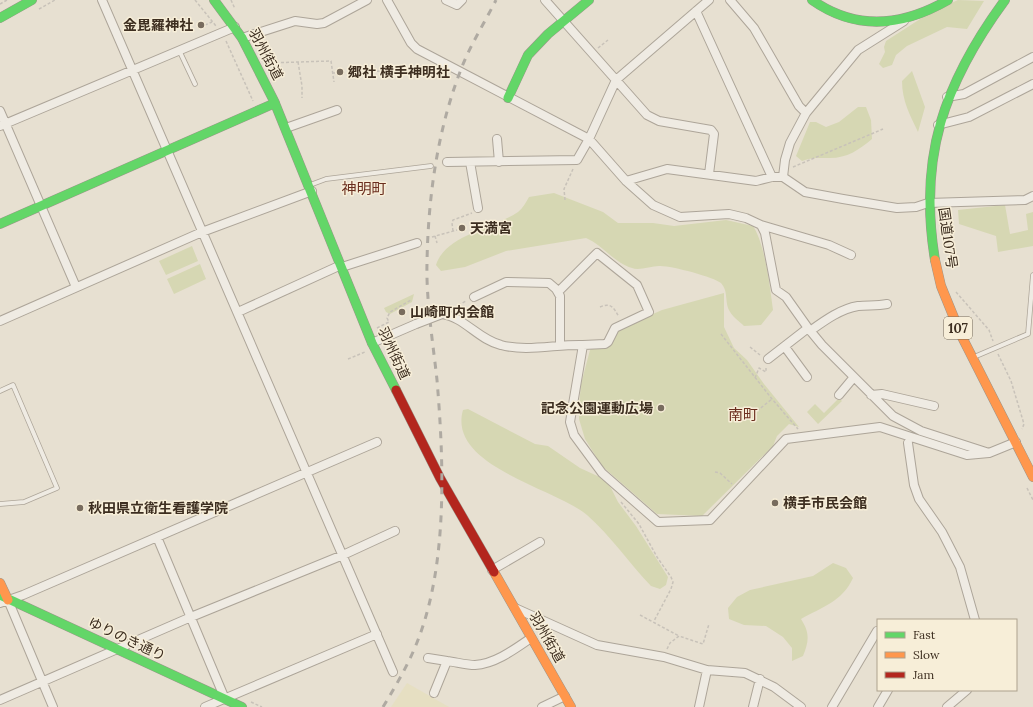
<svg xmlns="http://www.w3.org/2000/svg" width="1033" height="707" font-family="Lora,'Noto Sans JP',serif">
<style>
.farmland{fill:#e6dfc2}
.green{fill:#d6d7b3}
.lines{fill:none;stroke-linecap:round;stroke-linejoin:round}
.lane-casing{stroke:#ada599;stroke-width:5.5}
.street-casing{stroke:#ada599;stroke-width:10}
.fast-casing{stroke:#9c958a;stroke-width:10}
.slow-casing{stroke:#9c958a;stroke-width:10}
.jam-casing{stroke:#9c958a;stroke-width:10}
.path{stroke:#c8c2b9;stroke-width:1.5;stroke-dasharray:3 2;stroke-linecap:butt}
.lane{stroke:#efebe3;stroke-width:4}
.street{stroke:#efebe3;stroke-width:8}
.fast{stroke:#63d668;stroke-width:9}
.slow{stroke:#ff974d;stroke-width:9}
.jam{stroke:#b3261e;stroke-width:9}
.rail{stroke:#afaaa2;stroke-width:3;stroke-dasharray:7 7;stroke-linecap:butt}
.street-bridge-casing{stroke:#ada599;stroke-width:10;stroke-linecap:butt}
.street-bridge{stroke:#efebe3;stroke-width:8}
.poi-dot{fill:#786c5e;stroke:#f7eed8;stroke-width:1.5}
.labels{text-anchor:middle;dominant-baseline:central;stroke-width:3;stroke-linejoin:round;paint-order:stroke}
.shield{fill:#f7eed8;stroke:#756857;stroke-width:1}
.shield-label{font-size:13px;font-weight:bold;fill:#3d2e20}
.poi-label{font-size:14px;font-weight:bold;fill:#3d2e20;stroke:#f7eed8;text-anchor:start}
.street-label{font-size:14px;fill:#3d2e20;stroke:#f7eed8}
.neighbourhood-label{font-size:15px;fill:#6b2e1e;stroke:#f7eed8}
</style>
<rect width="100%" height="100%" fill="#e7e0d1"/>
<path class="farmland" d="M407 683 449 707H391Z"/>
<path class="green" d="M958 0 984 1 967 29 947 27 907 46 896 55 892 65 883 68 879 64 885 52 884 47 886 41 931 12Z
M912 71 925 107 918 132C910 115 902 101 902 81Z
M858 107H866L871 120 872 139C859 150 847 158 830 158 819 158 812 157 802 161L796 156 810 122H816L826 127 839 122Z
M554 193 603 212 618 223H653L674 226 726 220 753 226C765 244 770 287 773 310L761 325 744 326C739 321 731 316 728 308 725 299 728 291 721 283 714 277 669 265 659 266 651 266 639 271 632 268 614 263 603 245 586 238L506 251 465 267 441 271 436 265C445 235 495 228 518 212 523 208 526 202 529 197Z
M1005 205 1010 234 1028 230 1026 214 1033 212V246L998 252 996 236 959 224 958 210Z
M192 246 198 261 166 275 159 261Z
M200 264 206 279 174 294 167 279Z
M724 293V327L734 348 747 360 764 384 799 427 789 424 777 436 773 446 702 516 657 514 602 466 585 439 579 419V406L581 384 590 350 593 347 604 349 612 341 617 330 662 310Z
M414 294 412 302 390 314 386 312 384 308Z
M839 398 842 401 818 424 807 412 815 404 824 413Z
M468 409 535 444 548 446 580 468 604 479 611 488 618 502 636 526 668 577 666 585 660 589 651 586C629 563 611 536 587 515 555 488 447 466 463 410Z
M833 563 846 568 853 578C842 602 822 607 801 619 810 633 809 641 803 656L792 661V648L783 637 766 626 744 625 729 619 728 608 737 597 750 590 813 576Z"/>
<g class="lines">
<defs>
<path id="lane" d="M179 50 195 84
M310 185 326 179 431 166
M974 357 1028 334 1033 275
M0 391 13 385 57 488 24 502 0 504"/>
<path id="street" d="M102 0 393 672
M387 0 411 43 417 49 589 139 626 181 653 205 680 217 729 214 746 218 761 225 765 233 776 290 786 297 808 328 822 345 893 416 921 431 989 453
M446 0 457 5 462 0
M545 0 647 115 659 121 711 130 714 134 709 174
M730 0 754 28 799 106 806 113
M696 11 772 177
M242 38 295 21 317 24 324 23 367 0
M947 97 964 94 1033 57
M0 111 76 287
M938 125 969 117 1033 84
M0 126 235 27
M286 128 337 110
M497 139 499 162
M447 162 577 160 589 139 616 80 709 0
M470 162 478 208
M783 177 785 160 790 143 806 113 858 50 904 21
M626 181 667 169 756 181 772 177H783L805 192 843 199 897 208 916 207 928 203 1025 200 1033 196
M761 225 829 245 851 255
M342 267 417 243
M558 292 597 253 637 285 649 312 615 328 608 342 605 344 583 345
M474 297 506 282 549 283 556 289 560 296V345
M238 312 341 265
M442 314C464 317 479 340 501 345 527 352 557 344 583 345L570 422 574 435 602 473 658 522 710 520 786 439 880 427 967 455 989 453 1016 442
M0 321 202 232 312 191
M810 331C824 321 840 309 858 306 868 305 877 306 887 304
M372 343 416 324
M785 347 807 377
M768 359 808 328
M839 395 854 377
M871 395 882 394 934 406
M908 443 914 485 919 499 942 532 960 567 975 620
M157 537 225 699
M492 570 540 542
M8 600 53 707
M0 603 23 595 377 442
M515 608 597 645 664 657 707 670 745 673 774 687 801 707
M428 658 447 661
M434 693 447 661C456 662 466 665 475 665 495 664 515 649 531 638
M0 700 191 617 343 555 395 531
M205 707 377 634
M542 707 565 696
M699 707 707 670
M753 707 760 679
M832 707 877 631
M878 707 888 690
M947 707 967 690"/>
<path id="fast" d="M214 0 242 38 274 101 372 343 396 390
M812 0C856 31 903 26 948 0
M0 18 32 0
M508 98 528 55 548 34 589 0
M0 224 275 103
M935 260C918 157 944 83 1005 0
M0 595 242 707"/>
<path id="slow" d="M935 260 941 286 961 335 1033 477
M494 572 571 707
M0 583 8 600"/>
<path id="jam" d="M396 390 440 478 494 572"/>
</defs>
<use href="#lane" class="lane-casing"/>
<use href="#street" class="street-casing"/>
<use href="#fast" class="fast-casing"/>
<use href="#slow" class="slow-casing"/>
<use href="#jam" class="jam-casing"/>
<path class="path" d="M195 0 216 26
M231 0 235 9
M0 4 7 0
M39 9 55 0
M205 25 212 22
M226 41 253 101
M598 48 608 40
M298 62 302 86V98
M266 63 331 61 334 82
M332 73 383 71
M793 167 883 129
M565 200 564 189 573 169
M947 212 948 220
M453 231 452 223 453 220 472 213
M435 236 437 243
M432 237 457 230
M956 292 989 330 993 341
M600 307C611 302 614 308 619 317
M454 308 466 301
M377 328 389 322 387 318 390 312 411 300
M721 334 772 399 798 429
M750 347 760 355
M998 354 1011 381 1024 424 1022 429
M348 359 365 352
M755 378 759 368 766 372V368
M747 412 757 411 772 399
M715 472 720 473 732 484
M1027 488 1033 500
M621 502 639 524 657 557 671 577 673 582 671 589 654 621
M640 615 679 636
M667 649 670 643 679 636 703 644 709 624
M251 702 262 707"/>
<use href="#lane" class="lane"/>
<use href="#street" class="street"/>
<use href="#fast" class="fast"/>
<use href="#slow" class="slow"/>
<use href="#jam" class="jam"/>
<path class="rail" d="M383 707C395 687 407 667 416 645 448 567 444 464 437 380 433 343 426 300 427 263 428 199 437 132 460 72 469 47 484 24 496 0"/>
<defs>
<path id="street-bridge" d="M416 324 442 314"/>
</defs>
<use href="#street-bridge" class="street-bridge-casing"/>
<use href="#street-bridge" class="street-bridge"/>
</g>
<g class="poi-dot">
<circle cx="201" cy="25" r="4"/>
<circle cx="340" cy="72" r="4"/>
<circle cx="462" cy="228" r="4"/>
<circle cx="402" cy="312" r="4"/>
<circle cx="661" cy="408" r="4"/>
<circle cx="775" cy="503" r="4"/>
<circle cx="80" cy="508" r="4"/>
</g>
<g class="labels">
<rect class="shield" x="944" y="317" width="28" height="22" rx="3"/>
<g class="shield-label">
<text x="958" y="328">107</text>
</g>
<g class="poi-label">
<text x="193" y="25" text-anchor="end">金毘羅神社</text>
<text x="348" y="72">郷社 横手神明社</text>
<text x="470" y="228">天満宮</text>
<text x="410" y="312">山崎町内会館</text>
<text x="653" y="408" text-anchor="end">記念公園運動広場</text>
<text x="783" y="503">横手市民会館</text>
<text x="88" y="508">秋田県立衛生看護学院</text>
</g>
<g class="street-label">
<text transform="translate(266 54) rotate(62)">羽州街道</text>
<text transform="translate(948 238) rotate(82)">国道107号</text>
<text transform="translate(394 353) rotate(65)">羽州街道</text>
<text transform="translate(547 637) rotate(60)">羽州街道</text>
<text transform="translate(127 639) rotate(25)">ゆりのき通り</text>
</g>
<g class="neighbourhood-label">
<text x="364" y="188">神明町</text>
<text x="743" y="414">南町</text>
</g>
</g>
<rect x="877" y="619" width="140" height="72" fill="#f7eed8" stroke="#ada18e"/>
<rect x="885" y="632" width="20" height="6" fill="#63d668" stroke="#ada18e"/>
<text x="913" y="639" font-size="12" fill="#3d2e20">Fast</text>
<rect x="885" y="652" width="20" height="6" fill="#ff974d" stroke="#ada18e"/>
<text x="913" y="659" font-size="12" fill="#3d2e20">Slow</text>
<rect x="885" y="672" width="20" height="6" fill="#b3261e" stroke="#ada18e"/>
<text x="913" y="679" font-size="12" fill="#3d2e20">Jam</text>
</svg>
